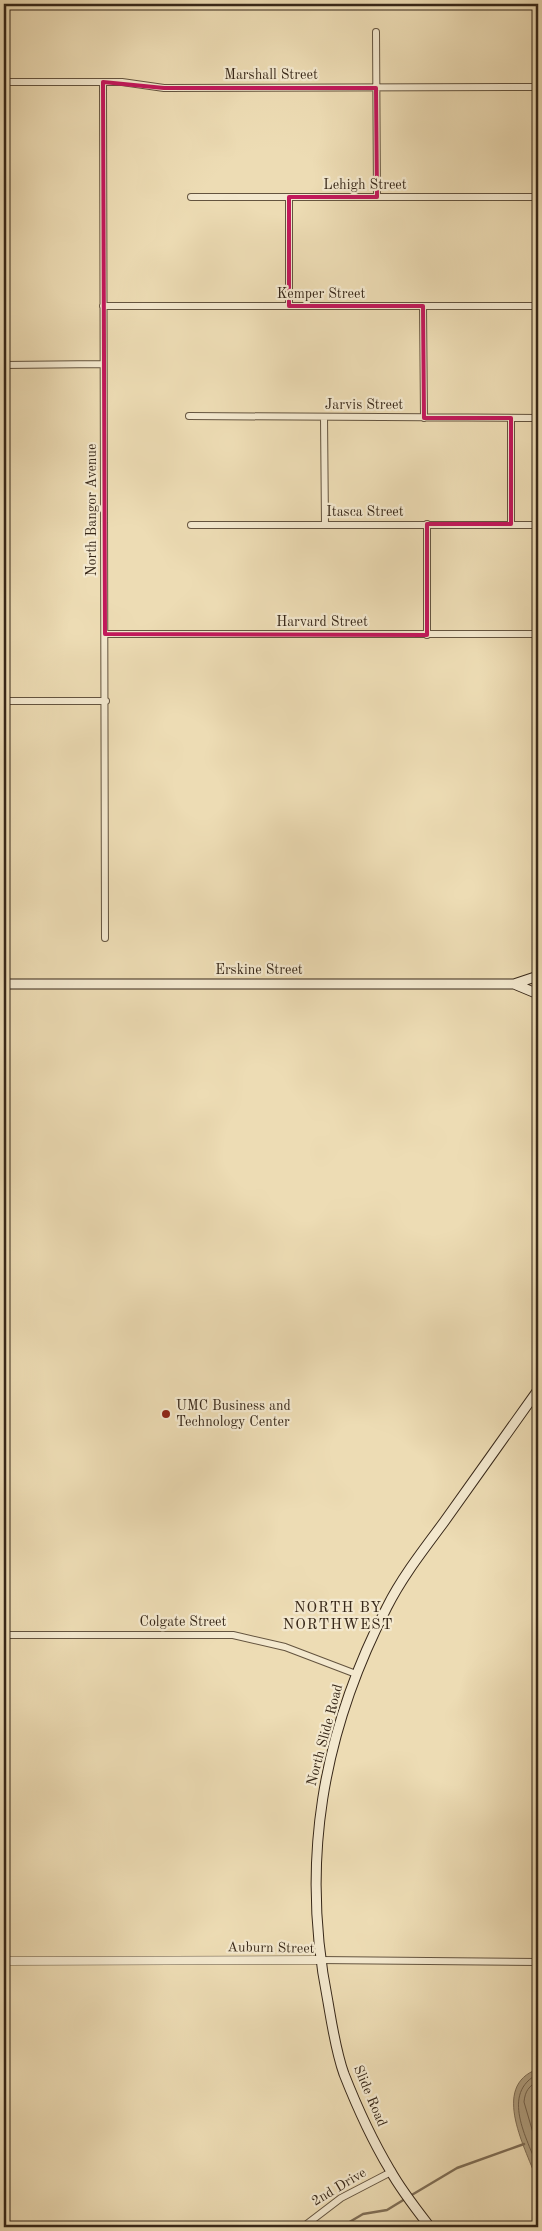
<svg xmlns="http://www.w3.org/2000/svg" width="542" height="2231" font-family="'Old Standard TT',serif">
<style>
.water{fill:#af9e7f;stroke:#7f6e56}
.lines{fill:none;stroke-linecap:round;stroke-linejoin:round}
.shore{stroke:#73624c;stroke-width:1}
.stream{stroke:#7f6e56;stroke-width:2.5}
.minor-casing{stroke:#64543f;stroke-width:8}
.tertiary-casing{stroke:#64543f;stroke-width:9}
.secondary-casing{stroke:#372718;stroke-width:11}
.minor{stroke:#f3e8ce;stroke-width:6}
.tertiary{stroke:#f3e8ce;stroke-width:8}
.secondary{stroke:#f3e8ce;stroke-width:9}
.marked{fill:none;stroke:#c2185b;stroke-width:4;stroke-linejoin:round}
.poi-dot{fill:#8f2418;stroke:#f3e8ce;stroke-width:2}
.labels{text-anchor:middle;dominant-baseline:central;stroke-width:4.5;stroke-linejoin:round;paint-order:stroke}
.street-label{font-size:14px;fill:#372718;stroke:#f3e8ce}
.poi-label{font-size:14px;fill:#372718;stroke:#f3e8ce;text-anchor:start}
.neighbourhood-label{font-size:15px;letter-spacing:1px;fill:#372718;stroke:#f3e8ce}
</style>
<rect width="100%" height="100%" fill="#eddcb4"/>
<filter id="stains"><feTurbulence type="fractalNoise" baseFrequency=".004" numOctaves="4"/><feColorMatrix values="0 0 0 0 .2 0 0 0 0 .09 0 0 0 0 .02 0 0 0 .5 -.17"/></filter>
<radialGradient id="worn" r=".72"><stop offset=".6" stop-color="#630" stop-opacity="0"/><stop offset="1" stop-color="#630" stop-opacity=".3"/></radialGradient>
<path class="water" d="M538 2069V2183C527 2150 489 2086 538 2069Z"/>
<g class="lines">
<path class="shore" d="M538 2074C500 2093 527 2138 538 2168
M538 2081C529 2086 525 2091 524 2102L538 2150"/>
<path class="stream" d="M410 2196 457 2168 524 2144
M341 2227 363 2214 387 2210 405 2199"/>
<defs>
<path id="minor" d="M376 32 377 197
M4 82H122L164 88 538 87
M103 82 105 938
M191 197H538
M103 306H538
M289 306V197
M423 306 424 418
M4 365 103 364
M189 416 538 418
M324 417 325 524
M511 524V418
M191 525H538
M105 634H538
M427 635V524
M4 701H106
M4 1635H233L285 1647 356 1674
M319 1960 538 1962
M303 2227 341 2198 391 2172"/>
<path id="tertiary" d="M4 1961 319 1960"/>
<path id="secondary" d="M4 984H514L538 976
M514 984 538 994
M430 2227C416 2209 401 2190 390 2170 372 2140 357 2107 344 2074 336 2052 332 2025 328 2002 300 1862 322 1733 387 1607 402 1577 424 1549 444 1522 475 1478 507 1434 538 1390"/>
</defs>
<use href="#minor" class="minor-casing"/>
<use href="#tertiary" class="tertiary-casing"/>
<use href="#secondary" class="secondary-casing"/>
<use href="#minor" class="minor"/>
<use href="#tertiary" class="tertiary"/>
<use href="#secondary" class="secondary"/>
</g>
<path class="marked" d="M103 82 164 88H376L377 197H289V306H423L424 418H511V524H427V635L105 634Z"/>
<circle class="poi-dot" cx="166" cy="1414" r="5"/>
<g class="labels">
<g class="street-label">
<text x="271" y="75">Marshall Street</text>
<text x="365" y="185">Lehigh Street</text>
<text x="321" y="294">Kemper Street</text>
<text x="364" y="405">Jarvis Street</text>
<text transform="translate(92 510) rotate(-90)">North Bangor Avenue</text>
<text x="365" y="512">Itasca Street</text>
<text x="322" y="622">Harvard Street</text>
<text x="259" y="970">Erskine Street</text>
<text x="183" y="1622">Colgate Street</text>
<text transform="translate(325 1735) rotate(-75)">North Slide Road</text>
<text transform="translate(271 1948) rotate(1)">Auburn Street</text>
<text transform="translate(370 2096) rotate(67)">Slide Road</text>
<text transform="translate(339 2187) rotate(-31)">2nd Drive</text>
</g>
<g class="poi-label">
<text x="176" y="1406">UMC Business and<tspan x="176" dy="16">Technology Center</tspan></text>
</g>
<g class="neighbourhood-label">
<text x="338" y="1608">NORTH BY<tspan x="338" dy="17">NORTHWEST</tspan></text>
</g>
</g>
<rect width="542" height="2231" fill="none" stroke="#eddcb4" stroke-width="20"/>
<rect x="5" y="5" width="532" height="2221" fill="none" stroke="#372718" stroke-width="2.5"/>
<rect x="10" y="10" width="522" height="2211" fill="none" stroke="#372718"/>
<rect width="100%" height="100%" filter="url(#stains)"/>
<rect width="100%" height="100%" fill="url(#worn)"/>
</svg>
